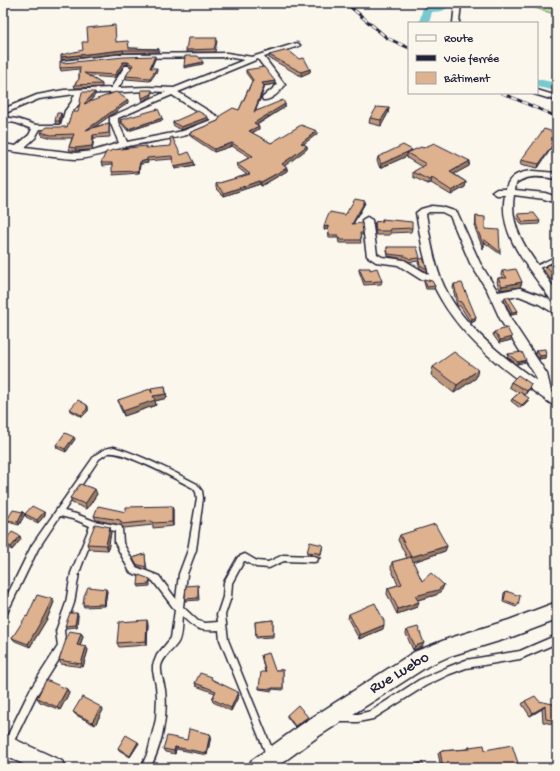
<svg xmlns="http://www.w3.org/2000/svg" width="560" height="771" font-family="'Gochi Hand',sans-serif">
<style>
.green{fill:#bee6a2;stroke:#70846e}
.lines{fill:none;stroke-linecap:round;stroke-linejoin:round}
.river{fill:#77c8cf;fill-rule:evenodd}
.service-casing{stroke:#22223b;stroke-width:3}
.minor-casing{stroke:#22223b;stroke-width:3}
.tertiary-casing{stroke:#22223b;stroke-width:3}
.service{fill:#fbf7ec;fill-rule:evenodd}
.minor{fill:#fbf7ec;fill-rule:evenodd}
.tertiary{fill:#fbf7ec;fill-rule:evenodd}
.rail-casing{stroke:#22223b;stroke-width:3}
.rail{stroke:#fbf7ec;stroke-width:2;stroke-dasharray:5.5;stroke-linecap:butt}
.wall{fill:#bf987b;stroke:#22223b}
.shaded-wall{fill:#9b7c64;stroke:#22223b}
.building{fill:#deb18f;stroke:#22223b}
.labels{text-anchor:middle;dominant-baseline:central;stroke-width:3;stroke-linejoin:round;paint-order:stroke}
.near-street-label{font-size:16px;fill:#22223b;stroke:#fbf7ec}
</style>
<rect width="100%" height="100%" fill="#fbf7ec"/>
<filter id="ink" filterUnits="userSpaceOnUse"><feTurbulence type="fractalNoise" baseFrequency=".025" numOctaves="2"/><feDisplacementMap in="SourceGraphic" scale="8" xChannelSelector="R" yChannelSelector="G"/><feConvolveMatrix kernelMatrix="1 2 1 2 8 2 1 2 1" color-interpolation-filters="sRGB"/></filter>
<g filter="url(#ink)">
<path class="green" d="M543 3H557V15L529 6Z"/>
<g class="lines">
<path class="river" d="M437 3H447V8L442 11 432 12 429 23H419L423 7 437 5Z
M537 79 557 83V91L537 87Z"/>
<defs>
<path id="service" d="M557 256V260L537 269H533L532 268Z
M114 447C143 456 170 470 197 484L202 491 203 498 196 550 187 574 183 607 198 621 205 623 218 622 217 615 223 597 224 582 238 557 245 554 257 561 268 562 283 555 314 556 317 557 318 559 317 561 314 562 284 561 269 568 256 567 245 561H244L232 583 231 597 225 615 228 640 275 756 274 759 271 760 268 759 220 640 219 630C199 631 196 630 182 616 181 625 182 637 177 644 172 651 163 657 161 666 160 674 164 682 165 690 168 715 162 746 150 768H141L148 752 156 719 157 697 156 686 153 671V665L157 655 171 638 175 610 153 581 130 572 115 543V531L96 527 79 573 74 603 64 631 66 647 65 650 36 696 11 747 8 748 5 747 4 744 5 741 30 690 58 646 56 631 66 603 71 573 90 526 76 520 60 516 38 549 6 615 3 616V604L32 545 95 455 105 449ZM108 453C118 452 127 457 135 460 155 468 174 478 193 488L196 492 197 498 188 550 179 574 176 599 159 576 136 567 123 543 122 528 121 526 94 521 76 514 64 511 99 459Z
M557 635V643L520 659 466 668 450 674 425 686 373 719 358 722H340L337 721 336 718 337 715 340 714H358L371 711 419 680 448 667 466 660 520 651Z"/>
<path id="minor" d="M455 3H461L459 23H453Z
M297 43 300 45 299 46 264 57 285 85C281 91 271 101 263 100L262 98 277 85 258 59 178 92 220 118 218 123C189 139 155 140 124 147 108 151 93 159 76 159 52 158 27 153 3 150V144L16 146 29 135 32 129 16 123 3 121V117L17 119 36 125H61L65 111 71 103 75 94 39 99 3 114V109L37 95 64 90 111 88 125 66H128L132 68 118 88 148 87 174 88 244 60 227 57 124 58 64 64 62 63V61L124 54 227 53 252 57ZM148 91 166 92 110 117V122L119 143 93 151 76 153 25 147 35 138 40 129H67L73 111 79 104 82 94ZM172 95 211 120 183 131 127 142 118 122V118Z
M537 90 557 96V101L534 94 537 93Z
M533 171 557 173V179C543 177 529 174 516 183L515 190 545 193 557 197V203L544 199 514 195C509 225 525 248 542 271 551 284 557 288 557 304L553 303C532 271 497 236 505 195H497L492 192 497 189H506C509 175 520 172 533 171Z
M432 206 442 207 457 212 480 263 498 292 520 288 547 298 557 306V315L539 304 519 296 502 299 512 321 547 374 551 391 557 396V407L553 405C506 372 456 336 432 282L420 279 398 265 376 262 367 256 362 220 367 217 372 220 377 254 382 257 404 260 429 275 423 251 416 213 421 209ZM429 212H442L450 216 470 263 487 290 501 321 535 375 537 381C500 355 458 322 441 279 433 259 430 236 426 214Z"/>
<path id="tertiary" d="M557 602V620L509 638 450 656 428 666 319 736 275 768H248L251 761 305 722 414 652 450 638 509 620Z
M3 734 62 761 65 768H32L3 755Z"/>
</defs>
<use href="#service" class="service-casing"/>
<use href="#minor" class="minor-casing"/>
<use href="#tertiary" class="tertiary-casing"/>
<use href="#service" class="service"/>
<use href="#minor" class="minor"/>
<use href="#tertiary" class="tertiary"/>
<defs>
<path id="rail" d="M346 3 387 38 409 48
M502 93 557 117"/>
</defs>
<use href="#rail" class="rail-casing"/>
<use href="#rail" class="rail"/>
</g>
<path class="wall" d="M217 41 215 52H186V50Z
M117 42 129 48 159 49V51L158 52 124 53 61 60Z
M269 55 310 69V72L301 76 269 58Z
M155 59 151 68 157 71 150 81 126 79V76L132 67 128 64 124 65 115 78 89 76 102 84V87L75 88 74 85 79 79V69L61 71 60 68 63 63Z
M246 70 275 84 264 86V89L255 111 285 104V107L257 125 259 129 252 133 271 143 317 134 303 144 307 146V149L284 166 287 168V171L261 186 260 184 224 196 216 188V184L247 175 237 167V164L250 157 232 146 214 152 190 136 189 133 218 121 239 110 252 81 246 73Z
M95 92V95L89 103H128L94 127 109 123 110 137 94 138 92 150 76 151H70L69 147 72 138H52L42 135 41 132 67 127 78 112Z
M389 108 388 113 381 126 369 123 370 118Z
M62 116 60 124H56L55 121Z
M120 120H163L128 131 121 123Z
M208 120 181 130 173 125V122Z
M557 133V140L553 147H551L550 150 538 168 520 164 521 160Z
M146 148 181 155 195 165 175 169 172 159 147 161 148 163 140 164 139 173 113 175 112 165 102 166 101 163Z
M423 148 470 161 469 166 454 174 466 182 465 187 451 195 431 183 428 184 413 177V172L422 167 407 158V156L380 168 377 161 378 157 412 151Z
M365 201V203L353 224 363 233V235H360L361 243H339L338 238H329L328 229 324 230Z
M518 214 540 221 539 224 522 225 517 217Z
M476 216 500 252V254L485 243H484L483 249 475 228Z
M382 219 412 228 411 232 390 233V235H376L374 226 375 222 382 221Z
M387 247 420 258V260L427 269V272L420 268 418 263 419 261 410 262 404 259 388 256 387 250Z
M557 264V279L551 280 544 271 546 265Z
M359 268 370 270 382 281 381 284 364 285 359 271Z
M502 271 522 282 520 287 500 290 497 282 498 278H503L501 275Z
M424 279 435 286 434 289H426L424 282Z
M454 284 476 317 475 321 471 323 460 306H457L453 288Z
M505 297 517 314 511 315 504 300Z
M494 332 511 340 499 343 493 335Z
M536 350 546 355 545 358 539 359 535 353Z
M508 354 525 362 517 364 507 357Z
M433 367 476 378 454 393 431 375Z
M511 382 529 389 525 395 528 401 520 408 511 401 512 399 519 393 509 387Z
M165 386 167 398 155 401 156 405 124 416 119 405 118 400 152 393Z
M87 405 88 407V411L82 417 71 411 70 409Z
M75 439 66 452 57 448 56 445Z
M97 494 87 509 72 503 70 498Z
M172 506 173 510V526L153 528V525L124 528 121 525 96 520 94 516Z
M23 512 25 514 19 525 8 522 7 520Z
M44 512 45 515 38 523 26 517 25 514Z
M111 532 108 550 89 549 87 544Z
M400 535 447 546 445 551 413 562 422 581 442 590 436 595 417 600V607L397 614 387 594 388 588 398 585 391 568 392 562 407 558 398 540Z
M21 539 12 550 4 546 3 543Z
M323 545 320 559 317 556 307 554V552Z
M145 554V557L147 570 137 566 133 558Z
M150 579V586L139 587 138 585Z
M198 585 199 600 185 601V599Z
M107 591 105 606 84 607 83 605Z
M506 591 518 605 516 607 503 602 504 593Z
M54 602 47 619 30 647 15 641 12 638 27 617Z
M77 613 78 615 77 627 67 628 65 626Z
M349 614 383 629 359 639 348 619Z
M273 620V637L256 638 255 622Z
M148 624 147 645 119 647 117 643Z
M407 630 422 647 413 650 406 634Z
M81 633 83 636 80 646 86 647 88 650 83 667 61 664 59 660Z
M261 655 275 670H283V690L272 689V691L259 689V688L265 672Z
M213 680 239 695 231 711 213 702 212 699 215 693 196 686 195 683Z
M67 689 69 693 60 710 40 702 37 698Z
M525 701 557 705V725L543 722 542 709 530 716 522 704Z
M101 707 103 710 95 725 76 715 73 712Z
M287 715 308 717V718L295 727 287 717Z
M210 734 211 736 207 755 176 749 175 754 165 752 163 749 187 740Z
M138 742 139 743 130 757 119 750 118 748Z
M469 747 485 750 519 766 517 768H495V766L483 768H441L438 753 440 751 467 749Z"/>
<path class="shaded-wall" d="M123 50 124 53 61 60V57Z
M155 56V59L150 71V68Z
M123 62H128V64L124 65 115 78V75Z
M203 62V64L184 68V66Z
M157 68V71L150 81V78Z
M310 69V72L301 76V72Z
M275 81V84L262 86V83Z
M264 86V89L254 115V112Z
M152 90V96L143 101 142 98Z
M95 92V95L85 108 84 104Z
M128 100V103L86 133V130Z
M285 104V107L254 126V123Z
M389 108 388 113 381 126V120Z
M61 113 62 116 60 124 59 121Z
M208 117V120L181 130V127Z
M162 118 163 120 128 131V129Z
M259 126V129L249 134V131Z
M317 131V134L301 146V143Z
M93 135 94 138 92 150 76 151 75 148Z
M557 138V140L553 147H551L550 150 538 168 539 164 551 143Z
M232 143V146L214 152V149Z
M307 146V149L282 168V164Z
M412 150 411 154 407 153V156L380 168 381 164Z
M147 160 148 163 140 164 139 173 138 171 140 162Z
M470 161 469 166 449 177 450 172Z
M194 162 195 165 175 169 174 166Z
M287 168V171L261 186V182Z
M432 178 431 183 428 184 429 180Z
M259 181 260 184 224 196V193Z
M466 182 465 187 451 195 452 191Z
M365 201V203L352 226V224Z
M328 226V229L324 230V227Z
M522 282 520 287 500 290 502 286Z
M518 311 517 314 511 315 512 312Z
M476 317 475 321 471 323 472 319Z
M512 337 511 340 499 343 500 340Z
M546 355 545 358 539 359 540 356Z
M526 360 525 362 517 364 518 362Z
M478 370 476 378 454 393 457 385Z
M531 384 529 389 524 396 527 391Z
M166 394 167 398 155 401 156 405 124 416 123 411 153 396Z
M529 398 528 401 520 408 522 405Z
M87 405 88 407V411L82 417 81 415Z
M74 437 75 439 66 452 65 449Z
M95 489 97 494 87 509 85 504Z
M172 506 173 510V526L172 522Z
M23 512 25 514 19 525 18 522Z
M44 512 45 515 38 523 37 520Z
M110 527 111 532 108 550 106 545Z
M20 536 21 539 12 550 11 547Z
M447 546 445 551 410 563 411 557Z
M444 585 442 590 436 595 414 601 415 596Z
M106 589 107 591 105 606 104 604Z
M52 599 54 602 47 619 30 647 28 644Z
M419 602 417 607 397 614 398 609Z
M77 613 78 615 77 627 75 625Z
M147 620 148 624 147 645 146 641Z
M384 625 383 629 359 639 360 635Z
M81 633 83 636 79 649 77 645Z
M424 643 422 647 413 650 415 646Z
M86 647 88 650 83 667 81 664Z
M67 689 69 693 60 710 57 707Z
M238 692 239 695 231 711V708Z
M545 706 542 709 530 716 533 713Z
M101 707 103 710 95 725 92 722Z
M308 717V718L295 727V726Z
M210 734 211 736 207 755 206 753Z
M138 742 139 743 130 757V756Z
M175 747 176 749 175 754 174 751Z"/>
<path class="building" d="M115 25 116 42 128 41 129 48 159 49 158 50H123L61 57V55L83 50 82 42H88L87 28Z
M188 38H217L214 49 186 50Z
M288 50 299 59 304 58 310 69 301 72 269 55Z
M155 56 150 68H157L150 78 126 76 133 65 128 62H123L115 75 84 73 102 84 74 85 79 79 80 67 60 68V61L63 63 124 57Z
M185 56H198L203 62 184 66Z
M264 67 275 81 262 83 264 86 254 112 283 100 285 104 254 123 259 126 249 131 271 143 301 125 317 131 301 143 307 146 282 164 287 168 261 182 259 181 224 193 216 184 250 174 237 164 253 156 232 143 214 149 189 133 218 121 221 115 233 108 239 110 253 80 246 70Z
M141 90H152V94L142 98Z
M82 92H95L84 104 116 92 128 100 86 130 109 123V133L93 135 92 146 75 148 69 147 74 134 51 135 41 132 47 127H67L72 112H78Z
M377 107 389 108 381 120 370 118Z
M158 109 162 118 128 129 120 120Z
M198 111 208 117 181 127 173 122Z
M57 113H61L59 121H55Z
M544 129 557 133V138L554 142 551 143 552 146 539 164 521 160Z
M172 137 181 155 189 152 194 162 174 166 172 156 147 158V160L140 162 138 171 112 172V163H101L106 152 111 151 112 150 146 146V148L171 146 170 138Z
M434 143 470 161 450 172 466 182 452 191 432 178 429 180 413 172 426 164 407 153 421 147 423 148Z
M403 145 412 150 381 164 378 157Z
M355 199 365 201 352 224 362 223 363 233H360L361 240H340L338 235H329L328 226 324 227 326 220 330 212 345 215Z
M534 213 540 221 523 222 518 214Z
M476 216 485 217V229L499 230 500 252 485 240H484V247L476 225Z
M382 219 412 222V228L390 229 391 231H376L375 222 383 221Z
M387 247H417L420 258 410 259 405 256 388 254Z
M423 258 427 269 420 265 419 260Z
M557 264V274L553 275 546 265Z
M359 268H370V270L377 268 382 281 365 282Z
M516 269 522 282 502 286 498 278H507L502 271Z
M424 279 432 281 435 286 427 287Z
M462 283 476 317 472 319 461 302 458 301 454 284Z
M505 297H509L518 311 512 312Z
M507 328 512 337 500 340 494 332Z
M545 349 546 355 540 356 536 350Z
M454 352 478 370 457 385 433 367Z
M522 352 526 360 518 362 508 354Z
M518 375 531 384 527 391 511 382Z
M165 386 166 394 153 396 155 400 123 411 118 400 150 389 152 393 151 388Z
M520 392 529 398 522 405 512 399Z
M78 400 87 405V409L81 415 70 409Z
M65 433 74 437 65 449 56 445Z
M80 484 95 489 85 504 70 498Z
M32 506 44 512 37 520 25 514Z
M98 506 126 512V507L172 506V522L152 523V521L122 524 120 520 94 516Z
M13 510 23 512 18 522 7 520Z
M95 524 110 527 106 545 87 544Z
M435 524 447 546 411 557 422 581 431 573 444 585 438 590 415 596 419 602 398 609 388 588 402 584 392 562 411 557 400 535Z
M12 532 20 536 11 547 3 543Z
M310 542 323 545 320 556 318 553 307 552Z
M145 554 146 567 136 564 133 558Z
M139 575 150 579 149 584 138 585Z
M198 585V598L185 599 186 586Z
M88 587 106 589 104 604 83 605 84 596Z
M506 591 520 596 518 605 504 600Z
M37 595 52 599 44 616 28 644 12 638 26 616 27 617Z
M375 603 384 621V625L360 635 349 614Z
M70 613H77L75 625 65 626Z
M147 620 146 641 117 643 119 622Z
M273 620V635L256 636 255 622Z
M418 627 424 643 415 646 407 630Z
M69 631 81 633 77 645 86 647 81 664 59 660Z
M269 653 275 670H283V688H272V689L259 688 261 672H266L261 655Z
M200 673 212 677 211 679 238 692 231 708 212 699 216 691 195 683Z
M46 680 67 689 57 707 37 698Z
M535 696 539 701 557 705V721L546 719 545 706 533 713 525 701Z
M82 697 101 707 92 722 73 712Z
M298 705 308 717 295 726 287 715Z
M189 729 210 734 206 753 175 747 174 751 163 749 167 736 187 740Z
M126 735 138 742 130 756 118 748Z
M484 745 485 750 512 745 519 766 510 768H499L497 764 469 768H443L440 751 470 749 469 747Z
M422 762 425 768H406Z"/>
</g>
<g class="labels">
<g class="near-street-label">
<text transform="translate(400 674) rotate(-31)">Rue Luebo</text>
</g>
</g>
<rect width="560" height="771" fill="none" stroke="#fbf7ec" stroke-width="16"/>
<rect x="8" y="8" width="544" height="755" fill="none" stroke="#22223b" stroke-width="1.5" filter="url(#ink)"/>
<rect x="408" y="22" width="130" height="72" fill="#fbf7ec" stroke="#a4a2a5"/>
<rect x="416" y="35" width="20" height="6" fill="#fbf7ec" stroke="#a4a2a5"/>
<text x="444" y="42" font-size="12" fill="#22223b">Route</text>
<rect x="416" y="55" width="20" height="6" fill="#22223b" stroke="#a4a2a5"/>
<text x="444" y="62" font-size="12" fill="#22223b">Voie ferrée</text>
<rect x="416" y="72" width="20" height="12" fill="#deb18f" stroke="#a4a2a5"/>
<text x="444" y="82" font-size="12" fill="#22223b">Bâtiment</text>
</svg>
